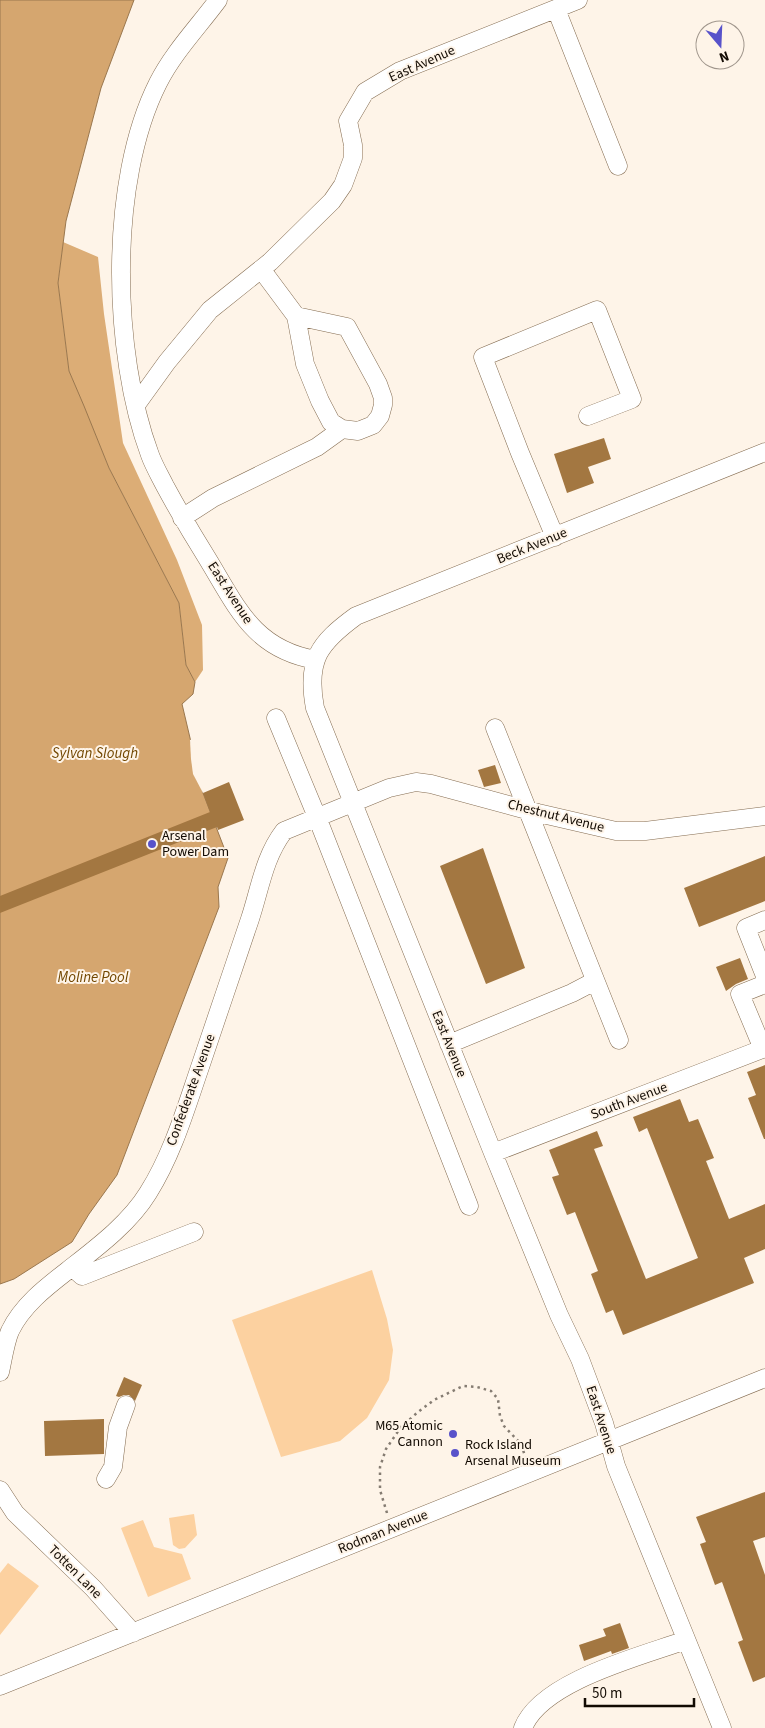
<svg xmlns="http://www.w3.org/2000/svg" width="765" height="1728" font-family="'Source Sans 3',sans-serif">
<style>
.green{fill:#fcd1a0}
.forest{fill:#dcad76}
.water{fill:#d5a66f;stroke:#9a774e}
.pier{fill:#fef4e8}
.building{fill:#a37741}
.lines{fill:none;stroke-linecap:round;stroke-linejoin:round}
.minor-casing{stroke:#856d52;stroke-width:19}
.path{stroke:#857c72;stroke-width:2.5;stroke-dasharray:2.5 4;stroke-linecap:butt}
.minor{stroke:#fff;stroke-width:18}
.poi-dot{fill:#5852ca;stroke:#fef4e8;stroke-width:2}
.labels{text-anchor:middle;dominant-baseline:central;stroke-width:4;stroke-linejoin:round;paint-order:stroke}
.street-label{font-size:14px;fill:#120a02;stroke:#fef4e8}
.poi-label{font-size:14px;fill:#120a02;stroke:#fef4e8;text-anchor:start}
.water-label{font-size:15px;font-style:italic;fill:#724700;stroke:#fef4e8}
</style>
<rect width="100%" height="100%" fill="#fef4e8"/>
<path class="green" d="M372 1270 387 1319 393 1350 389 1380 367 1418 340 1441 281 1457 232 1320Z
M194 1514 197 1535 185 1548 179 1549 173 1545 169 1518Z
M143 1520 154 1547 182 1554 191 1579 148 1597 121 1528Z
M8 1563 39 1586 0 1635V1573Z"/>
<path class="forest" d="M63 242 98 257 104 314 123 443 177 560 202 625 203 670 195 682 186 665 179 603 109 468 69 371 58 283Z"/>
<path class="water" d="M0 0H134L101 88 66 221 58 283 69 371 84 406 109 468 179 603 186 665 195 682 193 694 182 704 203 793 228 858 218 887 219 907 117 1175 89 1214 72 1242 14 1279 0 1284Z"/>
<path class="pier" d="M193 739 205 792 203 793 193 774 191 759 190 740Z"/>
<path class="building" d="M604 438 611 459 588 467 594 483 567 493 554 454Z
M495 765 501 783 484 787 478 770Z
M229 782 244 820 218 830 217 827 0 913V896L210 812 203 793Z
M483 848 525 968 486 984 440 866Z
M765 856V901L699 927 684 888Z
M740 958 748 979 736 984 726 991 716 967Z
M765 1065V1139H764L748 1098 756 1095 747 1072Z
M680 1099 689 1122 698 1119 714 1158 706 1161 729 1219 765 1204V1249L744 1258 754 1283 623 1335 613 1310 606 1313 591 1274 598 1271 575 1212 567 1215 552 1177 559 1175 549 1150 597 1131 603 1146 594 1149 646 1279 698 1258 647 1128 639 1132 633 1117Z
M124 1377 142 1385 135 1401 129 1395H124L119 1397 116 1396Z
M104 1419V1454L45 1456 44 1421Z
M765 1492V1537L753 1541 765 1575V1677L753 1682 738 1642 743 1640 722 1582 715 1585 700 1544 706 1542 696 1517Z
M620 1623 629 1648 612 1654 611 1651 584 1661 579 1645 606 1636 603 1629Z"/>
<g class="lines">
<defs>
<path id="minor" d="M218 0C198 27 173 53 158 83 108 182 112 353 150 455 154 466 160 476 165 486 178 510 192 534 207 558 237 607 253 649 316 660
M556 9 618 166
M261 269 296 316 305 364 320 401 331 422 342 429 358 431 373 425 380 416 383 405V398L378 384 347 327 296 316
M136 405 167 362 210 310 270 262 332 201 343 185 353 158V145L348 121 365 92 400 71 578 0
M182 518 213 498 317 447 342 429
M555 537 520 453 483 357 597 310 632 399 588 416
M276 718 317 817 469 1206
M495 728 619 1040
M765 920 746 928 765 976
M449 1044 572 993 595 981
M763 1049 740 994 765 984
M493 1153 765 1048
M72 1267 82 1276 194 1232
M0 1372C3 1359 5 1343 10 1331 22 1306 45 1288 67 1271 95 1249 129 1224 148 1193 172 1155 185 1111 199 1070 216 1020 233 969 250 919 260 889 264 857 284 831L389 788 416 782 431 784 538 813 616 831H645L765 816
M106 1479 113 1467 118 1427 126 1405
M0 1490 15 1513 93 1588 133 1633
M0 1686 765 1378
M523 1728C541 1681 642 1656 686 1640
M722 1728 616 1466 604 1423 580 1359 559 1315 493 1153 315 708C306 660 319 643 356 616L765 452"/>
</defs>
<use href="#minor" class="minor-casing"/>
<path class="path" d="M387 1513 380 1490V1467L386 1449 401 1427 418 1412 434 1400 463 1386 477 1387 491 1391 498 1399 500 1416 504 1426 521 1444 526 1459"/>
<use href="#minor" class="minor"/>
</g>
<g class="poi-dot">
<circle cx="152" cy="844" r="5"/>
<circle cx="453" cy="1434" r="5"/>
<circle cx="455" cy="1453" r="5"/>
</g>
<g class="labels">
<g class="street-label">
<text transform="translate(422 64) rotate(-24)">East Avenue</text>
<text transform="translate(532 546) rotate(-22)">Beck Avenue</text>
<text transform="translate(230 593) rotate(57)">East Avenue</text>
<text transform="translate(556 816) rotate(14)">Chestnut Avenue</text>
<text transform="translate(449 1044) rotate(68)">East Avenue</text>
<text transform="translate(191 1090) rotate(-70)">Confederate Avenue</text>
<text transform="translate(629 1101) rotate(-21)">South Avenue</text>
<text transform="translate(601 1420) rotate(72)">East Avenue</text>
<text transform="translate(383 1532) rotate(-22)">Rodman Avenue</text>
<text transform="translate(75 1572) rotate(45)">Totten Lane</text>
</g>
<g class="poi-label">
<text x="162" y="836">Arsenal<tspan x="162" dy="16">Power Dam</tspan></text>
<text x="443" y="1426" text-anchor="end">M65 Atomic<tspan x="443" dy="16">Cannon</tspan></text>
<text x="465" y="1445">Rock Island<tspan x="465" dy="16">Arsenal Museum</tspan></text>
</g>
<g class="water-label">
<text x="95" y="753">Sylvan Slough</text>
<text x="93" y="977">Moline Pool</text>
</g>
</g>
<g transform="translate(720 45) rotate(161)"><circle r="24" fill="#fef4e8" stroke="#a0968c"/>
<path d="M0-4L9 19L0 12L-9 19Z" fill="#5852ca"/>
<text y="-8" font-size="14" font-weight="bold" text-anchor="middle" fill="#120a02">N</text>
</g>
<path d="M585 1698v8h109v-8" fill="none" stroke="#120a02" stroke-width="2.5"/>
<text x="592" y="1698" font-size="15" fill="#120a02" stroke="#fef4e8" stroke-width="4" paint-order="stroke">50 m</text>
</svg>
